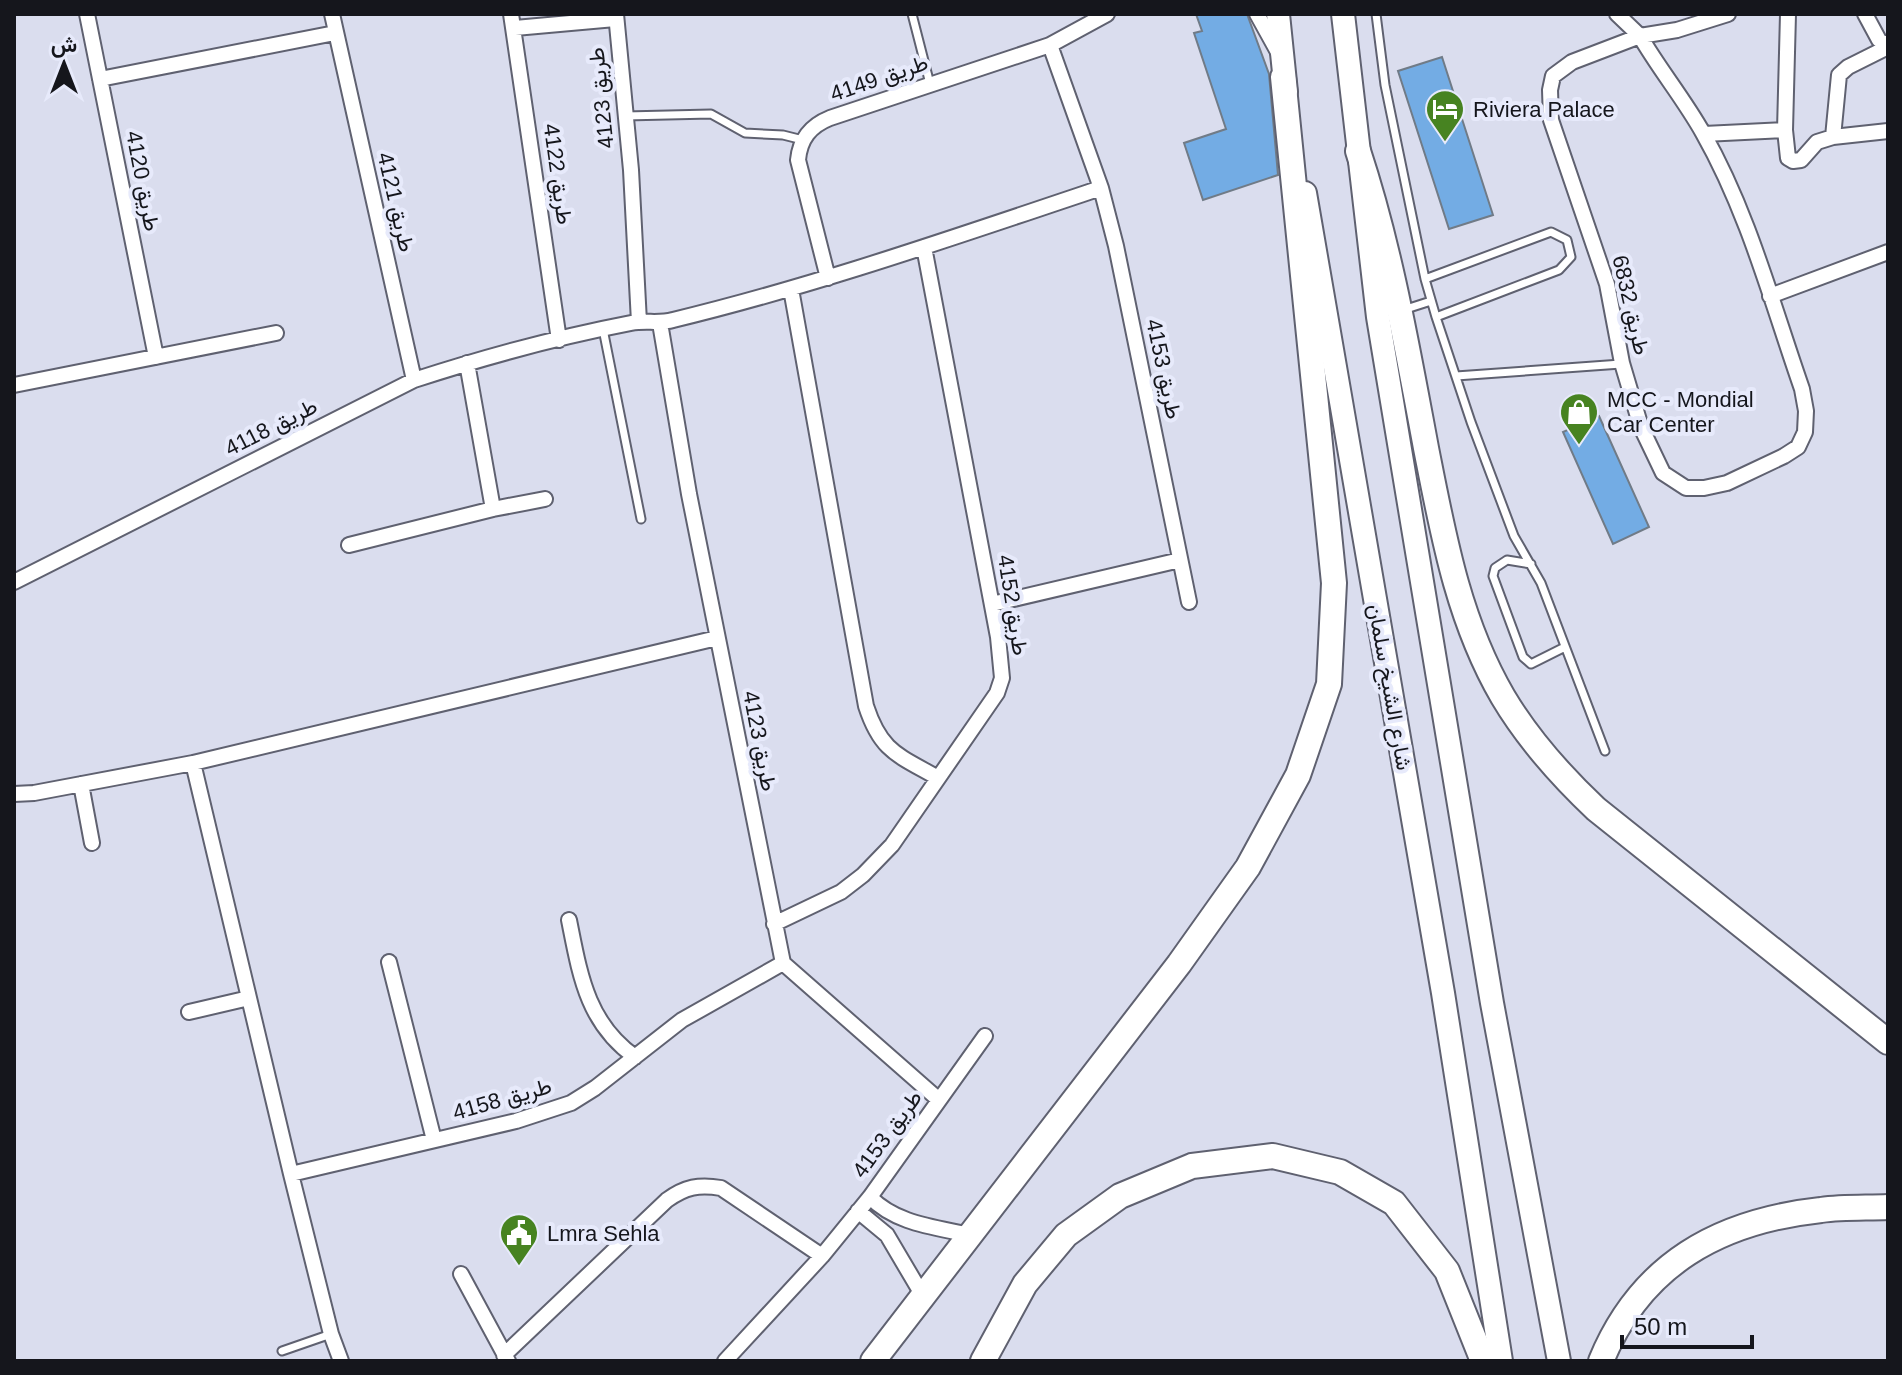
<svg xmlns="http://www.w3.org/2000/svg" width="1902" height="1375" font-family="Helvetica,Vazirmatn,sans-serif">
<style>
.building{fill:#73ace4;stroke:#707b87;stroke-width:2}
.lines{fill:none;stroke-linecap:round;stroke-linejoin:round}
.lane-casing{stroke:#5f6170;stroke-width:11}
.street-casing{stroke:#5f6170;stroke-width:18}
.primary-casing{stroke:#5f6170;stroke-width:26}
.highway-casing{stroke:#5f6170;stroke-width:28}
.lane{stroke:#fff;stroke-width:7}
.street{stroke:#fff;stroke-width:14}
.primary{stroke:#fff;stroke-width:22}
.highway{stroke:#fff;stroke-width:24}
.labels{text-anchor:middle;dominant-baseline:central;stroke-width:8;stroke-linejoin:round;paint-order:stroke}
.street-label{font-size:22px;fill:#15161c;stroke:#e7eafb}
.poi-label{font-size:22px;fill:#15161c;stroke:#e7eafb;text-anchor:start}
</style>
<rect width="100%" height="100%" fill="#daddee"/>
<path class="building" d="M1196 14H1247L1269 74 1278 175 1203 200 1184 143 1226 129 1194 33 1202 31Z
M1442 57 1493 215 1449 229 1398 71Z
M1599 416 1649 527 1613 544 1563 432Z"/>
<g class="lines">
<defs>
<path id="lane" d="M912 14 930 84
M1376 14 1385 85 1425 279 1436 317 1471 422 1514 536 1541 583 1605 751
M625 116 711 114 745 133 783 135 803 140
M1425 279 1551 232 1567 240 1571 257 1559 270 1436 317
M1403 310 1431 301
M603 329 641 519
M1456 376 1621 364
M1531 564 1507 560 1495 568 1493 576 1523 657 1531 664 1565 647
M282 1351 331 1334"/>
<path id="street" d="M87 14 156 357
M332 14 414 380
M511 14 559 340
M616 14 631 170 639 322
M1257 14 1278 52
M1617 14 1640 36 1677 30 1728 14
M1788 14 1785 130 1788 158 1793 161 1801 160 1817 142 1833 137 1888 131
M1865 14 1879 40 1888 45
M515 28 615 19
M1640 36C1659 69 1684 99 1703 133 1748 212 1772 303 1802 389L1806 411 1805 432 1798 447 1784 456 1727 483 1704 488H1686L1663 473 1641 427 1622 363 1607 284 1551 120 1550 90 1553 76 1572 62Z
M1050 45 1101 188 1116 246 1189 602
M100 79 335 33
M1704 134 1785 130
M1833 137 1839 75 1848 67 1888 47
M828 278 798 160C800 139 810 126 830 118L1050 45 1107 14
M791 289 866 706C881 752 898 755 938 778
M1770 296 1888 252
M660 323 689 494 783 963 939 1100
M467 363 493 509
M14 385 276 333
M349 545 493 509 545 499
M14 582 414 380C485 357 558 337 631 323 645 320 659 324 673 320 818 285 960 235 1101 188
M992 604 1180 560
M193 763 291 1174 331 1334 341 1361
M81 784 92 843
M14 794 34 793 193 763 717 638
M569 920C580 975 587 1023 635 1057
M774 924 841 892 863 875 892 845 997 693 1002 678 998 637 924 247
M389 962 434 1140
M189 1012 249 998
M291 1174 516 1121 571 1103 595 1088 682 1020 783 963
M870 1197C896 1224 935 1227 970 1235
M858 1211 887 1235 923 1296
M461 1274 508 1361
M504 1355 667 1200C685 1187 699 1184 721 1188L822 1256
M725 1361 822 1256 870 1197 985 1036"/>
<path id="primary" d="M1278 14 1286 92
M1343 14 1378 317 1492 1003 1559 1361
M1305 193 1443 993 1501 1361"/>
<path id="highway" d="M1358 151C1390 248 1407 347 1426 448 1443 534 1458 620 1503 697 1528 739 1560 775 1596 809L1888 1042
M873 1361 1179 964 1248 867 1298 775 1329 684 1334 583 1283 77
M983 1361 1025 1284 1066 1235 1120 1196 1192 1166 1273 1156 1340 1172 1394 1203 1447 1271 1483 1361
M1601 1361C1641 1264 1719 1221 1821 1210 1843 1207 1866 1208 1888 1207"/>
</defs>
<use href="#lane" class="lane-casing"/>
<use href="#street" class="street-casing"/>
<use href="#primary" class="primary-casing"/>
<use href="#highway" class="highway-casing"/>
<use href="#lane" class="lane"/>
<use href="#street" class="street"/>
<use href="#primary" class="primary"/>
<use href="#highway" class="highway"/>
</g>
<defs>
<symbol id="hotel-pin" viewBox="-11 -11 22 30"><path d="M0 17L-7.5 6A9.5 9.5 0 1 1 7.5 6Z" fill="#478321" stroke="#e7eafb"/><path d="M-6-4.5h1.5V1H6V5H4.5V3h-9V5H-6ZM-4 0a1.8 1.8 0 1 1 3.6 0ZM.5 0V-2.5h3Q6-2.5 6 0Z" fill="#fff"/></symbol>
<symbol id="shop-pin" viewBox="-11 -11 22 30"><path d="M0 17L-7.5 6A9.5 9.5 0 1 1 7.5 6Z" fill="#478321" stroke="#e7eafb"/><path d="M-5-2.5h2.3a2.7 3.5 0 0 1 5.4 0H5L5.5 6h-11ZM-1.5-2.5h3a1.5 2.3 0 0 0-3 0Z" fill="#fff"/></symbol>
<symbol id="civic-pin" viewBox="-11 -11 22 30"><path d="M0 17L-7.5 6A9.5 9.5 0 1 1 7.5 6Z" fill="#478321" stroke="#e7eafb"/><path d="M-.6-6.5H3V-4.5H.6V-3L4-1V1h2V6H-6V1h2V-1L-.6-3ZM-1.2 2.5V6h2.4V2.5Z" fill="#fff"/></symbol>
</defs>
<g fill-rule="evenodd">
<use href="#hotel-pin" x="1423" y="87" width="44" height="60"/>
<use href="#shop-pin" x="1557" y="390" width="44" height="60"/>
<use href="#civic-pin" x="497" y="1211" width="44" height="60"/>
</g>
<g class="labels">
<g class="street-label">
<text transform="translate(879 78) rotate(-19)">طريق 4149</text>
<text transform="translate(601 98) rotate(-96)">طريق 4123</text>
<text transform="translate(558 174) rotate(82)">طريق 4122</text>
<text transform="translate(143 181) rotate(79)">طريق 4120</text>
<text transform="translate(396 202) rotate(77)">طريق 4121</text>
<text transform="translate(1631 305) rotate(77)">طريق 6832</text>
<text transform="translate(1164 369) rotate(78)">طريق 4153</text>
<text transform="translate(271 427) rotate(-27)">طريق 4118</text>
<text transform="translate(1013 605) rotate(81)">طريق 4152</text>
<text transform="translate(1390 687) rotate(80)">شارع الشيخ سلمان</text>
<text transform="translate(760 741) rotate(79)">طريق 4123</text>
<text transform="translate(502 1099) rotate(-16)">طريق 4158</text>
<text transform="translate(887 1134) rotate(-54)">طريق 4153</text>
</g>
<g class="poi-label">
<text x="1473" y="109">Riviera Palace</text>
<text x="1607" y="399">MCC - Mondial<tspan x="1607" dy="25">Car Center</tspan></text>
<text x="547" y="1233">Lmra Sehla</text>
</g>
</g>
<rect width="1902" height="1375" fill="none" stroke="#15161c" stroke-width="32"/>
<g transform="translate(64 64)" stroke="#e7eafb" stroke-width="6" paint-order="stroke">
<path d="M0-6L14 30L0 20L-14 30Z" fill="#15161c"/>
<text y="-12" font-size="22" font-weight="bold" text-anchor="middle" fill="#15161c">ش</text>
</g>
<path d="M1622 1335v12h130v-12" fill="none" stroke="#15161c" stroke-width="4"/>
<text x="1634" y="1335" font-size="24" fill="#15161c" stroke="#e7eafb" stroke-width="6" paint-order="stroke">50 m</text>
</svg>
